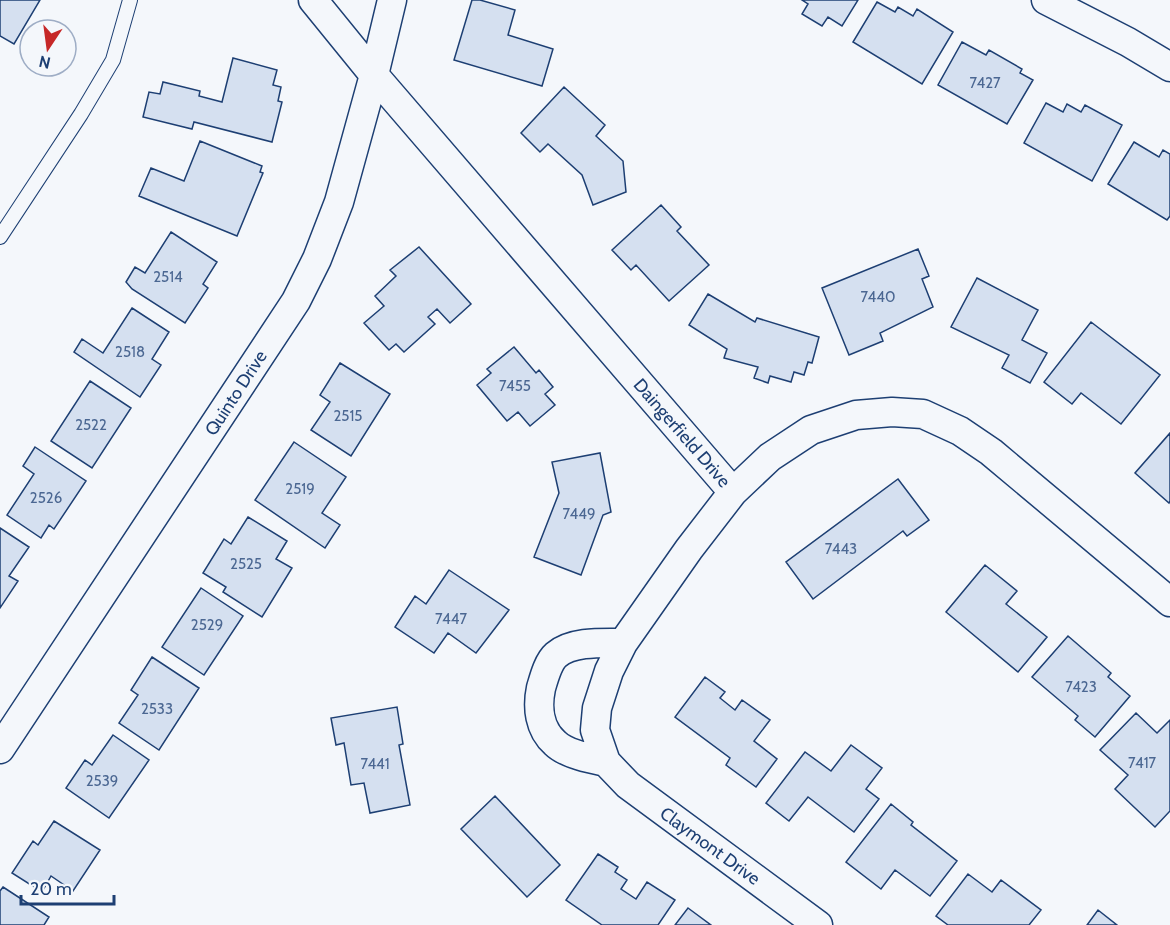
<svg xmlns="http://www.w3.org/2000/svg" width="1170" height="925" font-family="Cabin,sans-serif">
<style>
.building{fill:#d5e0f0;stroke:#1d3f73;stroke-width:1.5}
.lines{fill:none;stroke-linecap:round;stroke-linejoin:round}
.lane-casing{stroke:#1d3f73;stroke-width:16}
.street-casing{stroke:#1d3f73;stroke-width:31}
.lane{stroke:#f4f7fb;stroke-width:14}
.street{stroke:#f4f7fb;stroke-width:28}
.labels{text-anchor:middle;dominant-baseline:central;stroke-width:4.5;stroke-linejoin:round;paint-order:stroke}
.number-label{font-size:15px;fill:#4b6792}
.street-label{font-size:18px;fill:#1d3f73;stroke:#f4f7fb}
</style>
<rect width="100%" height="100%" fill="#f4f7fb"/>
<path class="building" d="M0 0H40L14 44 0 36Z
M472 0H480L515 10 508 35 553 49 542 86 454 60Z
M802 0H858L842 26 828 17 822 26 802 14 808 4Z
M877 2 895 12 898 7 913 16 917 9 953 32 922 84 853 42Z
M962 42 986 55 989 50 1022 69 1020 73 1033 80 1007 124 938 85Z
M233 58 277 70 273 85 281 87 278 101 282 102 272 142 194 122 192 129 143 117 149 92 160 94 163 82 200 91 199 96 222 102Z
M564 87 605 125 596 136 623 161 626 192 593 205 582 175 548 144 540 152 521 133Z
M1046 103 1063 112 1067 104 1081 112 1085 105 1122 125 1092 181 1024 143Z
M200 141 262 166 260 172 263 173 237 236 139 196 151 168 184 181Z
M1134 142 1159 157 1163 150 1170 154V216L1167 220 1108 184Z
M661 205 681 227 677 231 709 265 669 301 636 265 631 270 612 250Z
M171 232 217 262 203 284 208 288 185 323 132 289 126 282 135 267 145 273Z
M419 247 471 304 450 323 437 309 428 317 435 324 404 352 396 344 389 350 364 323 384 306 375 296 396 276 390 270Z
M918 249 929 276 922 279 933 307 880 333 883 341 849 355 822 288Z
M977 278 1038 310 1022 340 1047 353 1030 383 1002 368 1009 355 951 327Z
M708 294 755 322 757 318 819 337 812 363 808 362 804 375 794 372 791 382 770 376 768 383 754 378 758 367 724 358 727 349 689 325Z
M132 308 169 332 152 359 161 365 140 397 74 352 82 339 103 353Z
M1091 322 1160 375 1121 424 1081 393 1072 404 1044 382Z
M514 347 536 373 539 370 553 387 545 394 555 405 530 426 518 412 507 421 477 385 491 373 487 369Z
M340 363 390 394 351 456 311 430 330 402 320 395Z
M90 381 131 408 92 468 51 441Z
M1170 433V501L1169 503 1135 473Z
M294 442 346 477 322 513 340 525 325 548 255 500Z
M35 447 86 481 54 529 49 525 41 538 7 515 34 474 23 466Z
M600 453 611 512 603 515 581 575 534 557 559 493 552 462Z
M898 479 929 520 907 536 903 531 813 599 786 562Z
M248 517 287 541 276 559 292 568 262 617 223 592 226 587 203 573 224 539 231 544Z
M0 528 29 547 9 576 18 581 0 608Z
M985 565 1017 591 1006 604 1047 637 1018 672 946 612Z
M449 570 509 610 476 653 448 633 434 653 395 627 415 596 426 604Z
M201 588 243 616 204 675 162 647Z
M1068 636 1111 673 1108 677 1130 696 1095 737 1075 720 1078 716 1032 677Z
M152 657 199 688 159 750 119 723 138 695 131 690Z
M705 677 725 692 720 698 735 710 742 700 770 720 754 741 777 759 756 787 726 765 730 758 675 717Z
M397 707 403 744 399 745 410 805 370 813 364 783 351 785 344 743 336 745 331 718Z
M1136 713 1157 733 1170 720V811L1155 827 1115 789 1128 775 1100 750Z
M113 735 149 760 109 818 66 788 85 760 92 765Z
M851 745 882 768 866 789 879 799 854 832 808 797 789 821 766 803 805 752 831 771Z
M495 796 560 865 527 897 461 829Z
M891 804 913 822 911 825 957 861 930 896 895 870 881 889 846 862Z
M54 821 100 850 73 891 51 876 42 892 12 873 33 841 38 845Z
M598 854 618 867 615 872 627 880 621 889 636 899 647 882 675 900 658 925H602L566 900Z
M968 874 992 892 1001 880 1041 910 1029 925H948L936 916Z
M3 887 49 917 44 925H0V891Z
M688 908 711 925H675Z
M1098 910 1117 925H1087Z"/>
<g class="lines">
<defs>
<path id="lane" d="M0 237 81 114 113 60 130 0"/>
<path id="street" d="M313 0 374 75 733 492
M1046 0 1128 42 1170 67
M0 749 296 301 317 259 339 202 374 75 392 0
M606 762C591 759 566 754 555 743 539 729 537 707 541 688 544 678 548 662 556 655 572 641 603 643 623 643
M818 925 628 785 606 762 595 730 597 708 609 671 623 643 689 549 733 492 770 457 811 430 856 415 892 412 923 414 960 431 991 452 1170 602"/>
</defs>
<use href="#lane" class="lane-casing"/>
<use href="#street" class="street-casing"/>
<use href="#lane" class="lane"/>
<use href="#street" class="street"/>
</g>
<g class="labels">
<g class="number-label">
<text x="985" y="83">7427</text>
<text x="168" y="277">2514</text>
<text x="878" y="297">7440</text>
<text x="130" y="352">2518</text>
<text x="515" y="386">7455</text>
<text x="348" y="416">2515</text>
<text x="91" y="425">2522</text>
<text x="300" y="489">2519</text>
<text x="46" y="498">2526</text>
<text x="579" y="514">7449</text>
<text x="841" y="549">7443</text>
<text x="246" y="564">2525</text>
<text x="451" y="619">7447</text>
<text x="207" y="625">2529</text>
<text x="1081" y="687">7423</text>
<text x="157" y="709">2533</text>
<text x="1142" y="763">7417</text>
<text x="375" y="764">7441</text>
<text x="102" y="781">2539</text>
</g>
<g class="street-label">
<text transform="translate(236 393) rotate(-57)">Quinto Drive</text>
<text transform="translate(682 433) rotate(49)">Daingerfield Drive</text>
<text transform="translate(710 846) rotate(36)">Claymont Drive</text>
</g>
</g>
<g transform="translate(48 48) rotate(193)"><circle r="28" fill="#f4f7fb" stroke="#9eadc5" stroke-width="1.5"/>
<path d="M0-4.5L10 22L0 15L-10 22Z" fill="#c62828"/>
<text y="-9" font-size="16" font-weight="bold" text-anchor="middle" fill="#1d3f73">N</text>
</g>
<path d="M21 895v9h93v-9" fill="none" stroke="#1d3f73" stroke-width="3"/>
<text x="30" y="895" font-size="18" fill="#1d3f73" stroke="#f4f7fb" stroke-width="4.5" paint-order="stroke">20 m</text>
</svg>
